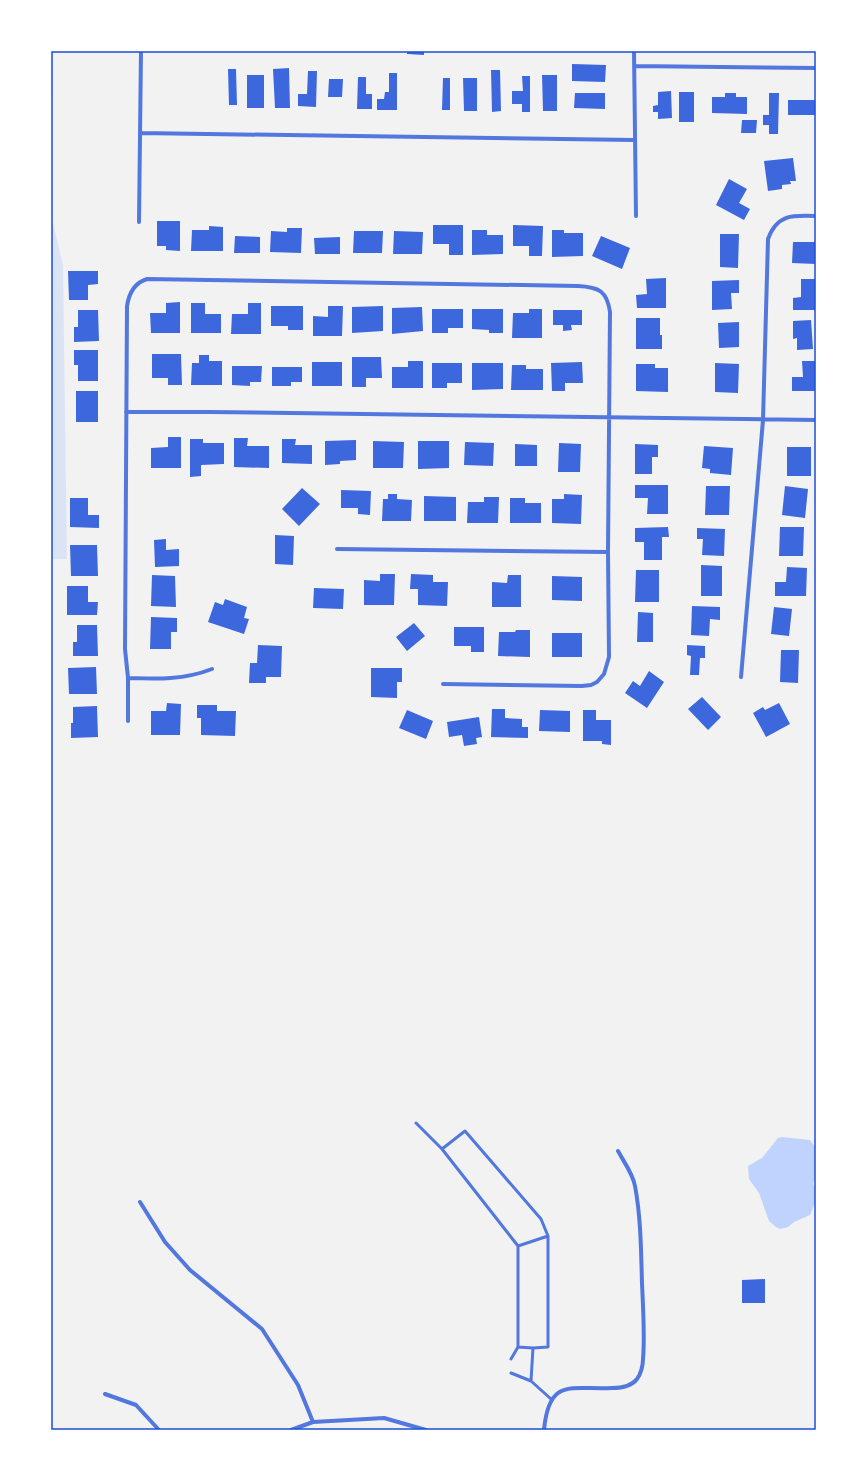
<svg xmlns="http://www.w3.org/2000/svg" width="867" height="1481" font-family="'DM Sans',sans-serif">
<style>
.green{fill:#dbe4f7}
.water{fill:#bfd3fe}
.building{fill:#3d67dc}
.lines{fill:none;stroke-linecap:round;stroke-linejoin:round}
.service{stroke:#5277de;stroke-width:3}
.minor{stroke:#5277de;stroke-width:4}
.neatline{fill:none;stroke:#1d4ed8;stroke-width:1.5}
</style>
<rect width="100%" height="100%" fill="#f2f2f2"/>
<path class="green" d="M51 51H53L52 219 63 265 67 559H51Z"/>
<path class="water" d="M782 1137 810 1140 816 1148 815 1161 816 1176 813 1184 816 1190V1200L810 1215 794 1222 788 1227 780 1229 776 1227 769 1221 759 1193 749 1179 748 1166 762 1158 778 1138Z"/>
<path class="building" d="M407 51H424V55L407 54Z
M572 64 606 65 605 82 572 81Z
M289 68 290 108H275L273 69Z
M228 69H236L237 105H229Z
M491 70H500L501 111 492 112Z
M308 71H317L316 107 298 106V94H307Z
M389 73H397V110H377V99H384L385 92H389Z
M247 75H264V108H247Z
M542 75H557V111H543Z
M522 76H530V112H522V104H512V91H523Z
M358 77H366V94H372V109H357Z
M443 78H450V110H442Z
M463 78H477V111H464Z
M329 79H343L342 97H328Z
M671 91 672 118 658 119V112H653V106L658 105V92Z
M679 92H694V122H679Z
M575 93H605V109L574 108Z
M725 93H736V97H747V114L712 113V97H725Z
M769 93H779L778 134H769V125H763V115H769Z
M788 100H816V115H788Z
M742 120H757L756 133H741Z
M793 158 796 181H790L791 184 782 185V189L768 191 764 161Z
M729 179 747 189 739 203 750 209 744 220 716 205Z
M157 221H180V251L166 250V246H157Z
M433 225H463V255H449V244H433Z
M513 225 543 226 542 256H529V246H513Z
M209 226 223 227V251H191L192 230H209Z
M287 228H302L301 253 270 252 271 231 287 232Z
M472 230H487V235H503V254L472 255Z
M552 230H564V233H583V256L552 257Z
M354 231H383L382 253H353Z
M394 231 423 232 422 254H393Z
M720 234H739L738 268 720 267Z
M235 236 260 237V253H234Z
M601 236 630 248 622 269 592 256Z
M340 237V254H315L314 238Z
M793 242H816V264L792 263Z
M68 271H98V284L88 285V300H69Z
M666 278V308H637L636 295 647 294 646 279Z
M801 279H816V310H793V298L801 297Z
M739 280V293H731L732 309 712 310V281Z
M180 302V333H151L150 313H166V303Z
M191 303H205V314H221V333H191Z
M248 303H261V334H231L232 314H248Z
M271 306H303V330H288V326H271Z
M328 306H343L342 336H313V316L328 317Z
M383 306V331L352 333V307Z
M422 307 423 331 392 334V308Z
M432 309H463V328H448V333H432Z
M472 309H503V333H489V330L472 329Z
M529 309H542V338H512L513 313H529Z
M78 310H98L99 341 74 342V327H78Z
M553 310H582V325H571L572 330 563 331V325H553Z
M636 318H660V335H662V349H636Z
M811 320 813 349 797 350V338L793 339V321Z
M739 322V347L719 348 718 323Z
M74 350H98V381H78V365H74Z
M152 354H181L182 385H168V378H152Z
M199 355H209V361H222V385H191L192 363H199Z
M352 357H381L382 378H366V387H352Z
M408 361H423V388H392V367H408Z
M802 361H816V391H792V377H803Z
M312 362H342V386H312Z
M582 362 583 383H565V391H552L551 363Z
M432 363H462V383H447V388H432Z
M472 363H503V389L472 390Z
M715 363 739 364 738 393 715 392Z
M636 364H655V368H668V392L636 391Z
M512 365H526V369H543V390H511Z
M232 366H262L261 382H250V386L232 385Z
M272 367H302V382H291V386H272Z
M76 391H98V422H76Z
M168 437H181V468H151V448L168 447Z
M234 438H248L247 446H269V468L234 467Z
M190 439H203V443H224V464L201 465V476L190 477Z
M282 439H296L295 445H312V464L282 463Z
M356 440V460L340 461V464L325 465V441Z
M373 441 404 442 403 468H373Z
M418 441H449V468L418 469Z
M465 442 494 443 493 466 464 465Z
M559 443 581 444 580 472H558Z
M515 444 537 445V466H515Z
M635 444 658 445V457H652V474H635Z
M704 446 733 448 731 475 710 473V469L702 468Z
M787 447H811V476H787Z
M635 485H668V514H647L648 498H635Z
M706 486H730L729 515H705Z
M785 486 808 489 805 518 782 515Z
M302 488 320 504 299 526 282 509Z
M341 490 371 491 370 515 358 514V508H341Z
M388 494H397V499L412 500 411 521H382L383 499H388Z
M564 494 582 495 581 524 552 523V499H564Z
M424 496 456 497V521H424Z
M484 497H499L498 523H467L468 502H484Z
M70 498H88V515H99V528L70 527Z
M510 498H525V503H541V523H510Z
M668 527 669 537H662V560H644V542H635V528Z
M780 527H804L803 556H779Z
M697 528 725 529 724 556 702 555 703 539H697Z
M275 535 294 536 293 565 275 564Z
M166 539V550L179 549V566L155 567 154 540Z
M70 545H97L98 576H71Z
M701 565 722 566V596H701Z
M787 567 807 568 806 596H775V582H786Z
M636 570H659V602H635Z
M380 574H395L394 605H364V580L380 581Z
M411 574 433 575V582H448L447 606 418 605V589H410Z
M152 575 175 576 176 607 151 606Z
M508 575H521V607H492V582L507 583Z
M552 576 582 577V601L552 600Z
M67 586H88V602H98L97 615H67Z
M314 588 344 589 343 609 313 608Z
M225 599 247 607 244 618 249 619 244 634 208 622 215 602 223 605Z
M692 606 720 607V620L710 619 709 636 691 635Z
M774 607 792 609 789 636 771 634Z
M638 612 653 613V642H637Z
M151 617 177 618V632H171V649H150Z
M414 623 425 636 407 651 396 637Z
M77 625H97L98 656H73V642H77Z
M454 627H484V652H471V646H454Z
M516 630H530V657L498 656 499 632H515Z
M552 633H582V657H552Z
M258 645 282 646 281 677H266V683H249L250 663H257Z
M687 645 705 646V658H700L699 675H690L691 656 687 655Z
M781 650H799L798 683 780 682Z
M96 667 97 694H69L68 668Z
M371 668H402V682H397V698L371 697Z
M649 671 664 682 647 708 625 693 633 681 640 686Z
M702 697 721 717 708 730 688 709Z
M167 703 181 704 180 735H151V711H166Z
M779 703 790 724 766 737 753 713 763 707 765 710Z
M197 705H217V711H236L235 736 201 735V718H197Z
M97 706 98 737 71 738V723H73V707Z
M492 709H505V718L522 719V727H528V738L491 737Z
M407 710 433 721 426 739 399 728Z
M540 710 570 711V732L539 731Z
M583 710H596V720H611V745L602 744V741H583Z
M479 717 482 737 476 738 477 744 464 746 462 735 449 737 447 722Z
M765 1279V1303H742V1280Z"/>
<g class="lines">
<path class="service" d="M416 1123 442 1149 465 1131 541 1219 548 1236V1347L533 1348 531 1381 551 1399
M442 1149 518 1246 548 1236
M518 1347 533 1348
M511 1359 518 1347V1246
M511 1373 531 1381"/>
<path class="minor" d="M634 51 636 216
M634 66 816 68
M140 133 634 140
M139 222 141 51
M126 412H209L816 420
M337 549 608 552
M741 677 763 420 768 239C777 214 793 215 816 216
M128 678C157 679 184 680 212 669
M128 721V678L125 649 127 306C129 293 134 283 147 279L578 286C599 287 607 291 610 312L608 552 609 657 604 674 597 682 591 685 582 686 443 684
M140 1202 165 1242 190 1270 262 1329 298 1385 313 1422
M105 1394 136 1405 159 1430
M291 1430 313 1422 384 1418 426 1430
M544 1430C549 1377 571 1390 612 1388 621 1388 631 1387 637 1379 641 1374 643 1365 643 1359 645 1336 643 1307 642 1283 641 1251 641 1218 635 1186 633 1174 624 1162 618 1151"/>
</g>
<rect width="867" height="1481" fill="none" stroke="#ffffff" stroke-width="104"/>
<rect x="52" y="52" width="763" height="1377" class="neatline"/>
</svg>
